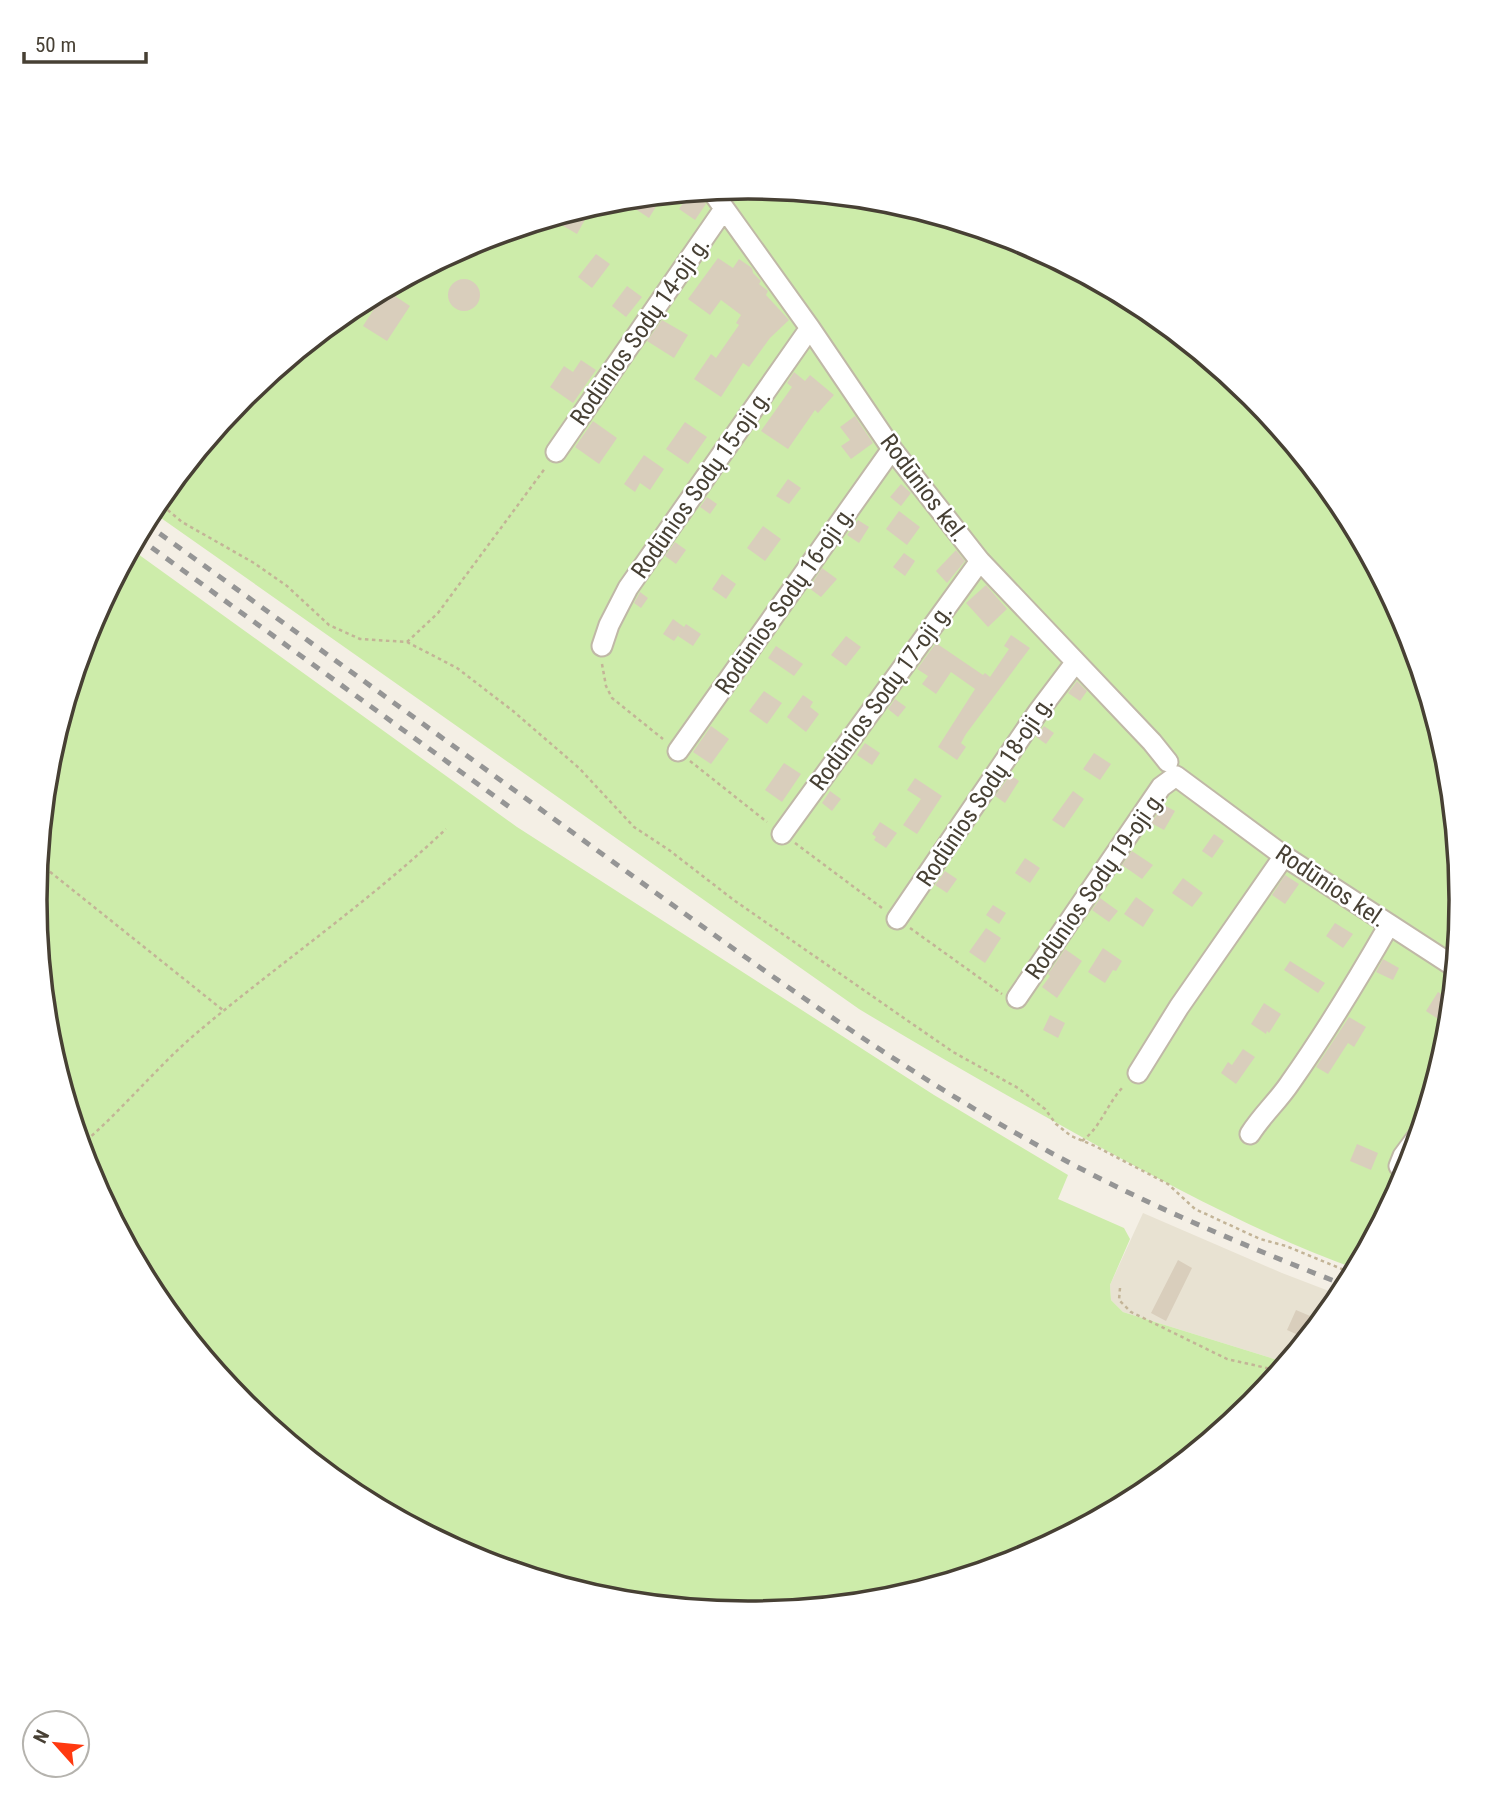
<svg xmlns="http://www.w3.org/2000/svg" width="1497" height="1800" font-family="'Roboto Condensed',sans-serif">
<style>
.residential{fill:#e8e2d2}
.green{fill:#cdecaa}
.building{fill:#d9cebc}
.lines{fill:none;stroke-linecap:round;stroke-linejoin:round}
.street-casing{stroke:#c0b8a7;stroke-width:23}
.path{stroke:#c3b497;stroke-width:2.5;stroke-dasharray:3.5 3.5;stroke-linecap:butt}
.street{stroke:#fff;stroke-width:19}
.rail{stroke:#959595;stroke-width:5;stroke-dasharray:9 9;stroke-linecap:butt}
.labels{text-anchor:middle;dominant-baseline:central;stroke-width:5;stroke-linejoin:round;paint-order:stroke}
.street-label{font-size:24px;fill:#474034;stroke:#fff}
.rim{fill:none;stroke:#474034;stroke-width:3.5}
</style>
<rect width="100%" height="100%" fill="#f4efe5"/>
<path class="residential" d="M1143 1213 1282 1273 1342 1296 1287 1363 1123 1312 1111 1300 1110 1285Z"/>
<path class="green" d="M749 187 888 200 1022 241 1145 307 1253 396 1342 504 1408 627 1448 761 1462 900 1448 1040 1408 1173 1356 1269C1263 1235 1176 1189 1089 1141 1011 1098 935 1055 859 1009L151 511 244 395 352 307 476 241 610 200Z
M131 549 517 827 934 1095 1068 1175 1058 1199 1124 1228 1130 1239 1110 1285 1111 1300 1123 1312 1287 1363 1253 1405 1145 1493 1021 1559 887 1600 748 1613 609 1600 475 1559 352 1493 244 1404 155 1296 89 1173 49 1039 35 900 49 760 89 627Z"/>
<path class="building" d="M690 192 701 197 706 204 695 220 679 209Z
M637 197H644L657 205 649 218 631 206Z
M593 205 577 234 560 224 566 213Z
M596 254 610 264 592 288 578 277Z
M718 258 733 268 739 259 752 268 753 273 761 281 759 284 768 291 766 295 789 320 770 338 749 367 743 363 721 397 694 379 711 354 716 358 739 325 736 323 741 315 721 300 710 315 688 299Z
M448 295a16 16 0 1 1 32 0a16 16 0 1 1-32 0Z
M627 286 642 297 626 317 612 306Z
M386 290 410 306 387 341 363 326Z
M662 320 688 335 674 358 647 341Z
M581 360 596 370 573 403 550 387 564 366 573 372Z
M794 372 805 381 810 375 834 395 818 413 815 410 788 449 761 431 792 387 787 383Z
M855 416 873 443 851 459 841 446 850 440 840 427Z
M593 421 617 438 599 464 575 447Z
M685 422 707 437 688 464 666 449Z
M644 455 664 469 650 490 640 483 635 492 624 484Z
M788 479 801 488 789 504 776 496Z
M901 484 911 493 901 506 890 497Z
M707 497 717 504 710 514 700 507Z
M899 511 920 527 907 545 886 529Z
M858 520 869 527 859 543 847 535Z
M763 526 781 539 765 561 747 548Z
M675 542 686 550 676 564 665 556Z
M956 550 965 561 947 583 936 571Z
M904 553 915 561 905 576 893 567Z
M822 568 837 579 821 597 809 588Z
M722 574 736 584 726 599 712 589Z
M986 585 1007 609 988 627 966 603Z
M640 592 648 598 641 608 634 603Z
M673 619 684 627 686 624 701 634 693 646 678 636 682 630 674 641 663 634Z
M1011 635 1030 648 966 734 961 743 966 747 957 760 938 747 975 689 951 672 936 694 922 684 928 676 917 669 936 643 983 675 985 673 990 677 1009 649 1004 646Z
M846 636 861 647 846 666 831 655Z
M776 646 803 664 794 676 768 658Z
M1077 681 1087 691 1080 701 1068 693Z
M764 691 782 703 767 724 749 711Z
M803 695 813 702 810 707 819 714 806 732 787 717Z
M895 699 906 707 898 717 888 709Z
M711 726 729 739 711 764 693 752Z
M1044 726 1054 733 1046 744 1036 737Z
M865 743 880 753 872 765 857 755Z
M1094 753 1111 764 1100 780 1083 769Z
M784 763 801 774 782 802 765 790Z
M1010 775 1019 781 1005 803 995 796Z
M915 778 942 796 917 834 903 825 921 799 907 790Z
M830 791 841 799 832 811 822 803Z
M1073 791 1084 799 1064 828 1052 820Z
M1164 805 1175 811 1164 830 1151 823Z
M880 822 897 833 886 848 874 840 876 837 872 834Z
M1214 834 1224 841 1212 858 1202 851Z
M1132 851 1153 865 1142 879 1122 865Z
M1025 858 1040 868 1030 883 1015 873Z
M945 871 957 879 947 893 935 885Z
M1285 875 1299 884 1285 904 1272 895Z
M1183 878 1203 893 1192 907 1172 893Z
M1136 897 1154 910 1143 927 1124 914Z
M1100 898 1118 911 1109 922 1092 910Z
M993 905 1006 913 999 924 986 915Z
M1335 923 1353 934 1343 948 1326 936Z
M986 928 1001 938 985 963 969 952Z
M1103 948 1122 961 1116 971 1113 970 1105 983 1088 972Z
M1065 949 1082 961 1057 998 1042 987 1050 976 1048 974Z
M1383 959 1399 968 1393 980 1376 972Z
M1290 961 1325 983 1318 993 1284 970Z
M1438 992 1452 1001 1451 1011 1444 1023 1426 1011Z
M1264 1003 1281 1014 1269 1033 1267 1031 1266 1034 1251 1024Z
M1050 1015 1065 1023 1058 1038 1043 1030Z
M1349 1017 1366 1027 1354 1047 1348 1043 1328 1074 1316 1067Z
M1243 1049 1255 1057 1236 1084 1221 1073 1228 1062 1232 1065Z
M1357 1144 1378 1153 1371 1170 1350 1161Z
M1178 1260 1192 1268 1166 1321 1151 1313Z
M1296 1310 1322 1321 1307 1339 1287 1330Z"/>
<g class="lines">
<defs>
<path id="street" d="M711 190 810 328 892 449 980 561 1152 742 1168 762
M556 452 724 209
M602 646 609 625 628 588 810 328
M678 751 892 449
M782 834 980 561
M897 919 1038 712 1075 663
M1017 998 1161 787 1176 776 1284 856 1455 967
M1138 1073 1179 1007 1284 856
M1250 1134C1262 1115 1278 1101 1290 1083 1326 1032 1358 979 1389 925
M1399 1166 1403 1156 1420 1133"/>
</defs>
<use href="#street" class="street-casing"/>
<path class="path" d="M157 501 182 522 254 563 287 586 329 625 360 639 407 642 457 668 513 711 579 768 634 827 669 850 735 901 953 1052 1018 1088 1045 1109 1056 1124 1071 1136 1095 1146 1168 1184 1195 1209 1260 1239 1286 1246 1354 1274
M407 642 438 613 546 467
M602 664 606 686 612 698 663 739
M690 761 767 822
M795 843 882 908
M39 863 224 1011
M910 928 1002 994
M1082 1141C1102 1126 1107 1103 1124 1086
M81 1145C123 1110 157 1066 199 1031 281 962 369 902 446 829
M1120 1288 1119 1300 1131 1312 1227 1359 1271 1369 1287 1363"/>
<use href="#street" class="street"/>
<path class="rail" d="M145 523C302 636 459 750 616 864 771 976 926 1090 1097 1177 1178 1218 1263 1253 1347 1286
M137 537 515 811"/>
</g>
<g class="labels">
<g class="street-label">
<text transform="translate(640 331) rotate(-55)">Rodūnios Sodų 14-oji g.</text>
<text transform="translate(701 484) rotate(-55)">Rodūnios Sodų 15-oji g.</text>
<text transform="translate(924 488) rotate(53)">Rodūnios kel.</text>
<text transform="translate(785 600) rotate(-55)">Rodūnios Sodų 16-oji g.</text>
<text transform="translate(881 697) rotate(-54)">Rodūnios Sodų 17-oji g.</text>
<text transform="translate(985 791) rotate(-56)">Rodūnios Sodų 18-oji g.</text>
<text transform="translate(1095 885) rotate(-55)">Rodūnios Sodų 19-oji g.</text>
<text transform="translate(1331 886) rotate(34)">Rodūnios kel.</text>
</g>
</g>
<path d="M0 0H1497V1800H0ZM47 900a701 701 0 1 1 1402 0a701 701 0 1 1-1402 0Z" fill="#fff" fill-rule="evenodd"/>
<path class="rim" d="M47 900a701 701 0 1 1 1402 0a701 701 0 1 1-1402 0Z"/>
<g transform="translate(56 1744) rotate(297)"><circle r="33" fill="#ffffff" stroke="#b5b3ae" stroke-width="2"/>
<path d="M0-5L12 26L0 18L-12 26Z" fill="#ff3910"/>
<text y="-10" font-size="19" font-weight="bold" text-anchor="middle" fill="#474034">N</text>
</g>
<path d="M24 52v10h122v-10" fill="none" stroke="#474034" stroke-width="3.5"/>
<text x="35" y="52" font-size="21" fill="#474034" stroke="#ffffff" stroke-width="5" paint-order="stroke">50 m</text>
</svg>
